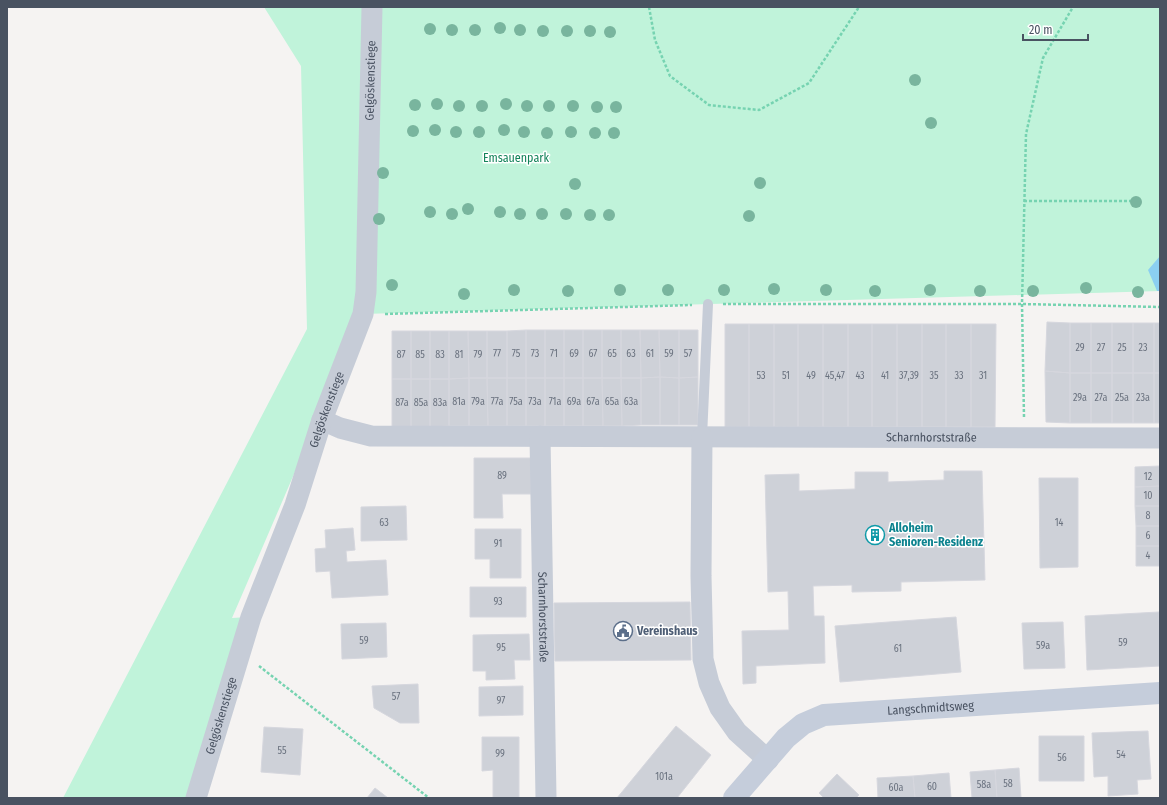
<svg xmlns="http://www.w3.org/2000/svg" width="1167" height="805" font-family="'Fira Sans Condensed',sans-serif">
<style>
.green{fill:#c0f3da}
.water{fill:#8bcff1}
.building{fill:#ced1d8;stroke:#d6d7de}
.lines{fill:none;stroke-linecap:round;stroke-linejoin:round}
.path{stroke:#76d3b1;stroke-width:2.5;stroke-dasharray:3 2;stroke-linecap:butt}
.lane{stroke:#c6ccd7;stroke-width:10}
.street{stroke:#c6ccd7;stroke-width:21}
.secondary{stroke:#c5cddb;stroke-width:22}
.tree{fill:#79b59e}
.labels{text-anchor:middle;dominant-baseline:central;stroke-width:3;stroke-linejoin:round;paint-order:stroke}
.number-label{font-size:10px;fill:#6a727f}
.street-label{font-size:12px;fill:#495261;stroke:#fff}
.park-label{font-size:12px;fill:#13835a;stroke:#fff}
.culture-label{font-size:12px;font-weight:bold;fill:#0d838f;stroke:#fff;text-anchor:start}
.service-label{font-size:12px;font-weight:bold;fill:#4e5e75;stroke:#fff;text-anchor:start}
</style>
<rect width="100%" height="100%" fill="#f5f3f2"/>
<path class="green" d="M264 7H1160V291L363 314 232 618 248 617 190 798H63L307 329 301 66Z"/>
<path class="water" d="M1160 256V291H1157L1148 270Z"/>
<path class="building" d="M1047 322 1070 323V373L1045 371Z
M1070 323H1091V373H1070Z
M1091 323H1112V373H1091Z
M1112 323H1133V373H1112Z
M1133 323H1154V373H1133Z
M1154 323H1160V373H1154Z
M725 324H749V427H725Z
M749 324H774V427H749Z
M774 324H798V427H774Z
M798 324H823V427H798Z
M823 324H848V427H823Z
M848 324H872V427H848Z
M872 324H897V427H872Z
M897 324H922V427H897Z
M922 324H946V427H922Z
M946 324H971V427H946Z
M971 324H996L995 427H971Z
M526 330H545V378H526Z
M526 330V378H507V331Z
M545 330H564V378H545Z
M564 330H583V378H564Z
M583 330H602V378H583Z
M602 330H621V378H602Z
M621 330H640L641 378H621Z
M640 330H659L660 377 641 378Z
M659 330H679V378L660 377Z
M679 330H698V377L679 378Z
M392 331H411V379H392Z
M411 331H430V379H411Z
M430 331H449V379H430Z
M449 331H468L469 378 449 379Z
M468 331H487V378H469Z
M487 331H507V378H487Z
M1045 371 1070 373V423L1046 422Z
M1070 373H1091V423H1070Z
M1091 373H1112V423H1091Z
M1112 373H1133V423H1112Z
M1133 373H1154V423H1133Z
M1154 373H1160V423H1154Z
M660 377V425H641V378Z
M660 377 679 378V425H660Z
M698 377V425H679V378Z
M469 378V426H449V379Z
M469 378H487L488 426H469Z
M487 378H507V426H488Z
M507 378H526V426H507Z
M526 378H545V426H526Z
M545 378H564V426H545Z
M564 378H583V426H564Z
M583 378H602L603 426H583Z
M602 378H621L622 426H603Z
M621 378H641V425L622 426Z
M392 379H411V427H392Z
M411 379H430V427H411Z
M430 379H449V426L430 427Z
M474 458H531V494H502L503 518H474Z
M1160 466V486L1135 487V467Z
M944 471H982L985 580 901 582V591L852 592V585L813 586 814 616H824L825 663 756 666V683L743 684 742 631 789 630 788 591 768 592 765 475 799 474V491L855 489V472H888V482L944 480Z
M1039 478H1078V567L1040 568Z
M1160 486V506H1135V487Z
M406 506 407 540 361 541V507Z
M1135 506H1160V526H1136Z
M1136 526H1160V546H1136Z
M353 528 355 550 346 551 347 562 386 560 388 595 332 598 330 571 316 572 315 549 326 548 325 530Z
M475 529H521V578H490V559H475Z
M1136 546H1160V566H1136Z
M470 587H526V617H470Z
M690 602 691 660 555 661 554 603Z
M1159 612 1160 666 1087 670 1085 616Z
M956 617 961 672 840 682 835 626Z
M1063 622 1065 668 1024 669 1022 623Z
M386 623 387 657 342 659 341 624Z
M529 634 530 660H514L515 679 486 680V671H473V635Z
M418 684 419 723H400L374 708 372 686Z
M523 686V715L479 716V687Z
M676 726 711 755 677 798H617Z
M264 727 303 729 300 775 261 772Z
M1148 731 1151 779 1137 780 1138 794 1108 796V776L1094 777 1092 733Z
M1039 736H1084V781H1039Z
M482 737H519V798H493V770L482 771Z
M1019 768 1021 798H997L995 770Z
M995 770 997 798H972L970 772Z
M949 773 951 798H915L913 776Z
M837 774 859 795 856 798H824L819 793Z
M913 776 915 798H878L877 778Z
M375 788 388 798H367Z"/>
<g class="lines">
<path class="path" d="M649 7 655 40 670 76 709 105 759 110 809 83 859 7
M1024 201H1133
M723 304H1022L1160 307
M385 314 692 305
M1024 417 1022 304 1026 134 1043 58 1073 7
M259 666 429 798"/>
<path class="lane" d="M702 437 708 304"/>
<g class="street">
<path id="s1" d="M322 420 340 428 371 436 1160 438"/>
<path id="s2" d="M540 436 546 798"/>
<path d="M702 437 701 576 703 659 709 683 720 708 737 732 768 760"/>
<path id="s3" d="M196 798 251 617 295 505 322 420 363 314 366 292 372 7"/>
</g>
<path class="secondary" id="s4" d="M734 798 786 738 803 724 824 715 1160 693"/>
</g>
<g class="tree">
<circle cx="500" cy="28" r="6"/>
<circle cx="430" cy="29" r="6"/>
<circle cx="452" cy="30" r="6"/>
<circle cx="475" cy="30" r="6"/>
<circle cx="520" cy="30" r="6"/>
<circle cx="543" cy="31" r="6"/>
<circle cx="567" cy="31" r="6"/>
<circle cx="590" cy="31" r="6"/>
<circle cx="610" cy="32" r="6"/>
<circle cx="915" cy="80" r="6"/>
<circle cx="437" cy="104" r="6"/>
<circle cx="506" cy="104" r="6"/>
<circle cx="415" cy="105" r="6"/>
<circle cx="459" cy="106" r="6"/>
<circle cx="482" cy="106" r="6"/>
<circle cx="527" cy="106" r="6"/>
<circle cx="549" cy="106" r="6"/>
<circle cx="573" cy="106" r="6"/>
<circle cx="597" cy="107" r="6"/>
<circle cx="616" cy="107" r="6"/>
<circle cx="931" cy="123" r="6"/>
<circle cx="435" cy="130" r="6"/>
<circle cx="504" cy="130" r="6"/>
<circle cx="413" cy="131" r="6"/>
<circle cx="456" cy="132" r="6"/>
<circle cx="479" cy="132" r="6"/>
<circle cx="524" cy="132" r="6"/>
<circle cx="571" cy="132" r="6"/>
<circle cx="547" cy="133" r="6"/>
<circle cx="595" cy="133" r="6"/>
<circle cx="614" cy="133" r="6"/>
<circle cx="383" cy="173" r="6"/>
<circle cx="760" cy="183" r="6"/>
<circle cx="575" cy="184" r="6"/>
<circle cx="1136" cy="202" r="6"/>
<circle cx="468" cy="209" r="6"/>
<circle cx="430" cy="212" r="6"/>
<circle cx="500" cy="212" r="6"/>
<circle cx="452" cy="214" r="6"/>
<circle cx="520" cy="214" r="6"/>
<circle cx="542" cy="214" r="6"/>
<circle cx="566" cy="214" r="6"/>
<circle cx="590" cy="215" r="6"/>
<circle cx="609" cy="215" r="6"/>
<circle cx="749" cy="216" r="6"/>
<circle cx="379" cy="219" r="6"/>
<circle cx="392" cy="285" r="6"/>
<circle cx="1086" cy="288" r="6"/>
<circle cx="774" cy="289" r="6"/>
<circle cx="514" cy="290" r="6"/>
<circle cx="620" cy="290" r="6"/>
<circle cx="668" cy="290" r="6"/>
<circle cx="724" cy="290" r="6"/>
<circle cx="826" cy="290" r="6"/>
<circle cx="930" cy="290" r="6"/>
<circle cx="568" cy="291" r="6"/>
<circle cx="875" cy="291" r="6"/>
<circle cx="980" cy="291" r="6"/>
<circle cx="1033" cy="291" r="6"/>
<circle cx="1138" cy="292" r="6"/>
<circle cx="464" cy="294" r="6"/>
</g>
<defs>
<symbol id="building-ring" viewBox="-11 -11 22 22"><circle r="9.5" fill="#fff" stroke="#0f9aa8" stroke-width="1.5"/><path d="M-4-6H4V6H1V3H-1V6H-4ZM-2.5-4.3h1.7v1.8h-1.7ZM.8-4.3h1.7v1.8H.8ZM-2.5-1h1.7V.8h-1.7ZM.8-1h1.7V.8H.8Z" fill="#0f9aa8"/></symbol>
<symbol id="civic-ring" viewBox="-11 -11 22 22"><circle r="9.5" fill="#fff" stroke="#5c6f8a" stroke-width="1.5"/><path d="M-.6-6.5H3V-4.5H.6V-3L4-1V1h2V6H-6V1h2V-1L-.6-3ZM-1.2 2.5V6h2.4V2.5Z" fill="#5c6f8a"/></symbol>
</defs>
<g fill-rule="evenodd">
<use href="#building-ring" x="864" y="524" width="22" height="22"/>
<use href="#civic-ring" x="612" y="620" width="22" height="22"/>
</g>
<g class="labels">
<g class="number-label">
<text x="1080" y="348">29</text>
<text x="1101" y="348">27</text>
<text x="1122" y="348">25</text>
<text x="1143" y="348">23</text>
<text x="497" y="354">77</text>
<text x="516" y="354">75</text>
<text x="535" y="354">73</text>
<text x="554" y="354">71</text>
<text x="574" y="354">69</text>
<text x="593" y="354">67</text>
<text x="612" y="354">65</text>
<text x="631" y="354">63</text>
<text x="650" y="354">61</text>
<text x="669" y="354">59</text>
<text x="688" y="354">57</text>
<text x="401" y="355">87</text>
<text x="420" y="355">85</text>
<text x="440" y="355">83</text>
<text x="459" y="355">81</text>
<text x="478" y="355">79</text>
<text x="761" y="376">53</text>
<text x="786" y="376">51</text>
<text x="811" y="376">49</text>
<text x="835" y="376">45,47</text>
<text x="860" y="376">43</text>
<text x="885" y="376">41</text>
<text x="909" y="376">37,39</text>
<text x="934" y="376">35</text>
<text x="959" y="376">33</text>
<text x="983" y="376">31</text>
<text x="1080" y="398">29a</text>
<text x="1101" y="398">27a</text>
<text x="1122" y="398">25a</text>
<text x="1143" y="398">23a</text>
<text x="459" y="402">81a</text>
<text x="478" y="402">79a</text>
<text x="497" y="402">77a</text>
<text x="516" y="402">75a</text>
<text x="535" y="402">73a</text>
<text x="555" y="402">71a</text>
<text x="574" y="402">69a</text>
<text x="593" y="402">67a</text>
<text x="612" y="402">65a</text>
<text x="631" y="402">63a</text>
<text x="402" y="403">87a</text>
<text x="421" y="403">85a</text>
<text x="440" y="403">83a</text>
<text x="502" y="476">89</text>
<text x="1148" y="477">12</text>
<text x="1148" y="496">10</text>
<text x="1148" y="516">8</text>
<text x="384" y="523">63</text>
<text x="1059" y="523">14</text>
<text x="1148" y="536">6</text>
<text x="498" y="544">91</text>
<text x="1148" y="556">4</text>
<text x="498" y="602">93</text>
<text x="364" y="641">59</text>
<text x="1123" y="643">59</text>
<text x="1043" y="646">59a</text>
<text x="501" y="648">95</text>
<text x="898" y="649">61</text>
<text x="396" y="697">57</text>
<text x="501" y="701">97</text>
<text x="282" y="751">55</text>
<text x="500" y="754">99</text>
<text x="1121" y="755">54</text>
<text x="1062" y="758">56</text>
<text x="664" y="777">101a</text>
<text x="1008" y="784">58</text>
<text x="984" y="785">58a</text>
<text x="932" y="787">60</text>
<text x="896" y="788">60a</text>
</g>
<g class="street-label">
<text stroke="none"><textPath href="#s3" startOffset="746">Gelgöskenstiege</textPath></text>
<text stroke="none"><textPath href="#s3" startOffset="410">Gelgöskenstiege</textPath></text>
<text stroke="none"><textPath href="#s1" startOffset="612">Scharnhorststraße</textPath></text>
<text stroke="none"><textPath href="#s2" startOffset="181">Scharnhorststraße</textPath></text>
<text stroke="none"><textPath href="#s4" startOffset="231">Langschmidtsweg</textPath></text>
<text stroke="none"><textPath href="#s3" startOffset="86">Gelgöskenstiege</textPath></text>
</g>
<g class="park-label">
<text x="516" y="158">Emsauenpark</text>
</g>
<g class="culture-label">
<text x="889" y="528">Alloheim<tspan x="889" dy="14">Senioren-Residenz</tspan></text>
</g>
<g class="service-label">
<text x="637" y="631">Vereinshaus</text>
</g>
</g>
<rect width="1167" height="805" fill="none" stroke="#495261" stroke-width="16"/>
<path d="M1023 34v6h65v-6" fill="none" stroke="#495261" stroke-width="2"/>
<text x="1029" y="34" font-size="12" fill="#495261" stroke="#ffffff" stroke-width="3" paint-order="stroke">20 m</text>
</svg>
